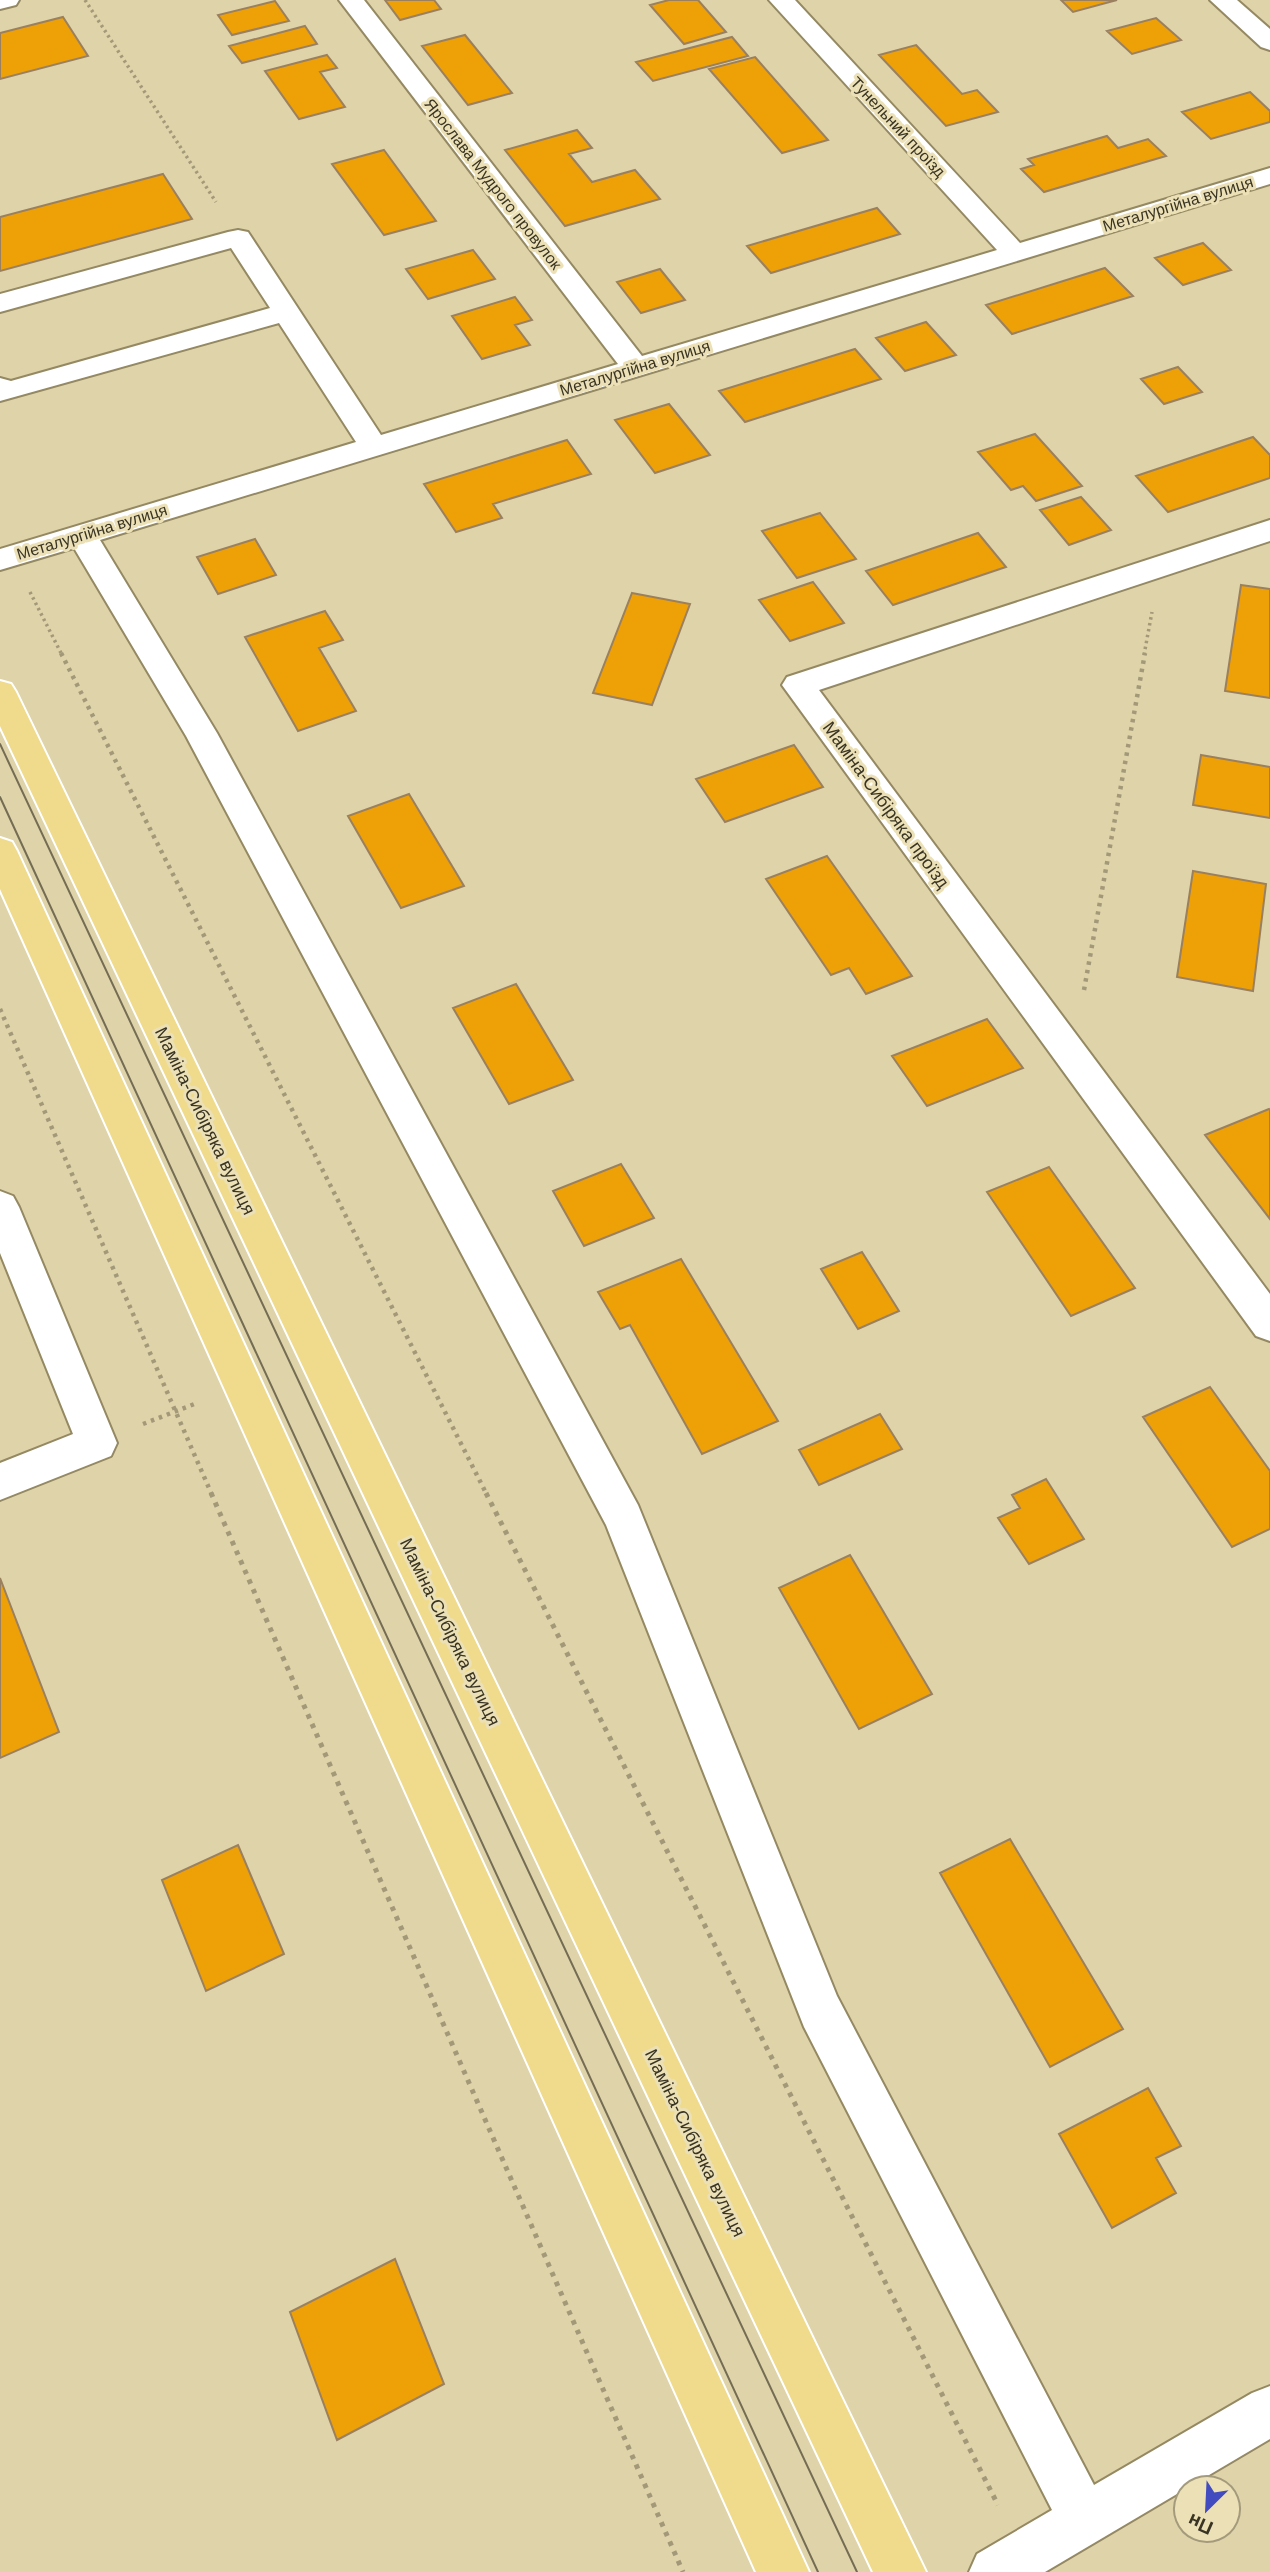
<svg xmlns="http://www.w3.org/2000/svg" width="1270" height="2572" font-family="Arial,sans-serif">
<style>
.building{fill:#eea007;stroke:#9a805f;stroke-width:2}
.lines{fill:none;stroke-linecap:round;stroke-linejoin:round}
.minor-casing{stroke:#948962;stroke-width:4}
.major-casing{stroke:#fff;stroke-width:4}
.path-far2{stroke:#a39979;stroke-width:3.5;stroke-dasharray:2.5 3.5;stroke-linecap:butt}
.path-far1{stroke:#a39979;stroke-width:4.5;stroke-dasharray:3.5 5;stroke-linecap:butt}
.path{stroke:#a39979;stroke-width:5;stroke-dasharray:4.5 6;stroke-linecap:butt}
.minor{fill:#fff;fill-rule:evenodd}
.major{fill:#efdb8b;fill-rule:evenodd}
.tram{stroke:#746d54;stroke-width:2}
.labels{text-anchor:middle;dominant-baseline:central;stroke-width:6;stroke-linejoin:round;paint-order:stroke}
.far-street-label{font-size:16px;fill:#393424;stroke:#ece0b6}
.street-label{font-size:18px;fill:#393424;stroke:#ece0b6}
</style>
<rect width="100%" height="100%" fill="#dfd3a9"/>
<path class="building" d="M385 0H434L441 9 400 20Z
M669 0H698L726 32 684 44 650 5Z
M1061 0H1117L1073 12Z
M275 1 289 21 232 35 218 15Z
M63 17 88 56 0 79V33Z
M1156 18 1181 40 1132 54 1107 31Z
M305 26 317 44 242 63 229 46Z
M465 35 512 93 468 105 422 46Z
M732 37 748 56 653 81 636 62Z
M916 45 962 94 977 90 998 112 946 126 879 55Z
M327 55 337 68 320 72 345 107 299 119 265 71Z
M755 57 828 140 782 153 709 69Z
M1250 92 1270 111V122L1211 139 1182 112Z
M577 130 592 148 569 154 592 182 635 170 660 199 565 226 505 150Z
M1107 136 1118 148 1148 139 1166 156 1044 192 1021 169 1034 165 1028 159Z
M384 150 436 221 384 235 332 164Z
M163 174 192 219 0 271V217Z
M877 208 900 234 771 273 747 246Z
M1203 243 1231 270 1183 285 1155 258Z
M473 250 495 279 428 299 406 269Z
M1105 268 1133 296 1012 334 986 305Z
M660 269 685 300 641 313 617 282Z
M515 297 532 320 515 325 530 345 482 359 452 316Z
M926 322 956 355 905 371 876 338Z
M855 349 881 379 745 422 719 391Z
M1178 367 1202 392 1164 404 1141 379Z
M669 404 710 455 655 473 615 420Z
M1035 434 1082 486 1036 501 1023 486 1011 490 978 452Z
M1253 437 1270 455V478L1168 512 1136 476Z
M567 440 591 474 493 504 502 518 456 532 424 484Z
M1081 497 1111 530 1069 545 1040 510Z
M820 513 856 559 797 578 762 531Z
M978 533 1006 567 893 605 866 571Z
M255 539 276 575 218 594 197 557Z
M813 582 844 623 790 641 759 600Z
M1241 585 1270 589V698L1225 691Z
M632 593 690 604 652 705 593 693Z
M325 611 343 640 319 648 356 711 298 731 245 637Z
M794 745 823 787 725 822 696 779Z
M1201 755 1270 767V818L1193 805Z
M409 794 464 886 401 908 348 816Z
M827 856 912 976 866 994 849 968 831 975 766 879Z
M1193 871 1266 884 1253 991 1177 977Z
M516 984 573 1080 509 1104 453 1008Z
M987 1019 1023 1068 927 1106 892 1056Z
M1269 1109 1270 1110V1219L1205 1135Z
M621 1164 654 1218 584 1246 553 1191Z
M1049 1167 1135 1288 1071 1316 987 1192Z
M862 1252 899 1311 858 1329 821 1269Z
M681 1259 778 1421 702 1454 630 1325 620 1329 598 1292Z
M1210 1387 1270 1471V1529L1232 1547 1143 1417Z
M880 1414 902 1449 819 1485 799 1450Z
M1046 1479 1084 1539 1029 1564 998 1518 1020 1508 1012 1495Z
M850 1555 932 1694 859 1729 779 1588Z
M0 1578 59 1732 0 1758Z
M1010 1839 1123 2029 1050 2067 940 1873Z
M238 1845 284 1954 206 1991 162 1880Z
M1148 2088 1181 2146 1156 2158 1176 2193 1112 2228 1059 2134Z
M395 2259 444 2384 337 2440 290 2312Z"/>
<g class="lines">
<defs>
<path id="minor" d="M0 0H19L16 5 0 9Z
M339 0H364L642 356 997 250 769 0H795L1020 243 1270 168V184L100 540 217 733 638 1505 837 1996 1094 2485 1252 2393 1270 2386V2439L1045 2572H969L977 2554 1052 2510 804 2027 606 1525 186 736 74 548 0 570V549L356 442 279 323 0 401V378L11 381 270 308 231 248 0 312V294L228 232 238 230 248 232 381 435 618 364Z
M1210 0H1237L1270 29V50L1261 47Z
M1270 520V541L819 690 1270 1294V1341L1256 1336 782 685 787 677Z
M0 1191 13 1196 19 1207 117 1443 111 1456 0 1500V1463L73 1434 0 1253Z"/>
<path id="major" d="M0 681 11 684 16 692 926 2572H873L0 726Z
M0 838 12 842 17 851 809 2572H756L0 889Z"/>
</defs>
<use href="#minor" class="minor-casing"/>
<use href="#major" class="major-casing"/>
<path class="path-far2" d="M85 0 216 202
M30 592 62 655
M1144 655 1152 612"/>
<path class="path-far1" d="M61 653 487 1495
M1084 990 1145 653
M0 1009 212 1495
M143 1424 197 1403"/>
<path class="path" d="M211 1493 683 2572
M486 1493 998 2505"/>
<use href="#minor" class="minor"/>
<use href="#major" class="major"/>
<path class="tram" d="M0 744 857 2572
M0 797 818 2572"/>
</g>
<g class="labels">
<g class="far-street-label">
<text transform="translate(898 127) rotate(47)">Тунельний проїзд</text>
<text transform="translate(493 184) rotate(52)">Ярослава Мудрого провулок</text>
<text transform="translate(1178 204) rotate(-17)">Металургійна вулиця</text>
<text transform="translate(635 368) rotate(-17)">Металургійна вулиця</text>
<text transform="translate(92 532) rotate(-17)">Металургійна вулиця</text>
</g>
<g class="street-label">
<text transform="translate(886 805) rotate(54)">Маміна-Сибіряка проїзд</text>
<text transform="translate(205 1121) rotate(64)">Маміна-Сибіряка вулиця</text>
<text transform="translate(450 1632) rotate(64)">Маміна-Сибіряка вулиця</text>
<text transform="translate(695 2143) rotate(64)">Маміна-Сибіряка вулиця</text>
</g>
</g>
<g transform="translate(1207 2509) rotate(204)"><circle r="33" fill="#ece0b6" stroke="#a49b7c" stroke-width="2"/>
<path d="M0-5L12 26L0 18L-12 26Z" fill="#424bbf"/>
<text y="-10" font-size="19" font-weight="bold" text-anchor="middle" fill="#393424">Пн</text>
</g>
</svg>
